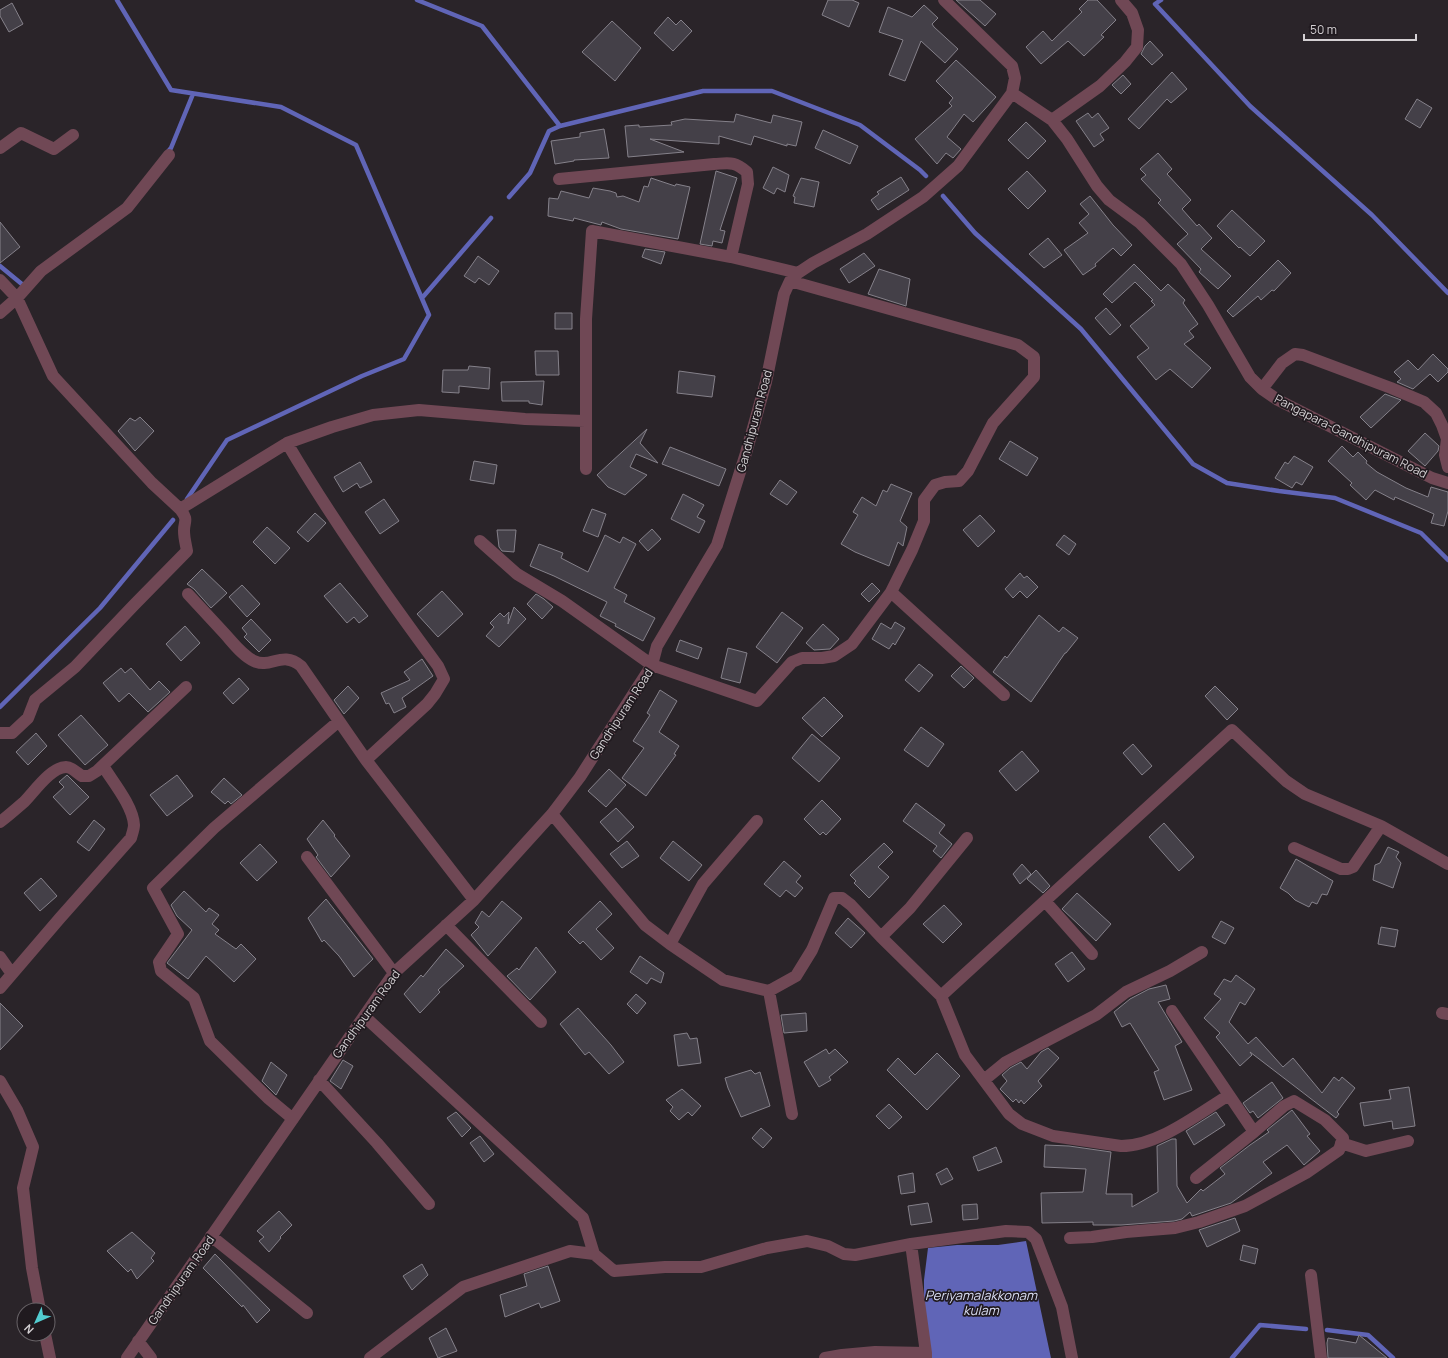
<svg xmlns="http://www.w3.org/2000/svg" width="1448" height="1358" font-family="Manrope,sans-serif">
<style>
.water{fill:#6065b7}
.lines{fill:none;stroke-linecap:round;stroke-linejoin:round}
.stream{stroke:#6065b7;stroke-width:4.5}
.building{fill:#444048;stroke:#85818a}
.street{stroke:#704855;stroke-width:12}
.labels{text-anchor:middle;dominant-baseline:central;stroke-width:3.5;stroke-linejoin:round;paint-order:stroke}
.street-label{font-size:12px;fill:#d4d0d3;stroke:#201a1f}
.water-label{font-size:13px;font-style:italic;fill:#d9ddf3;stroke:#201a1f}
</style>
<rect width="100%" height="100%" fill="#2a2429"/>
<path class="water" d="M1026 1241 1051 1358H929L924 1315V1280L928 1248 957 1245H998Z"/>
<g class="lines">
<path class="stream" d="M117 0 171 90 281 107 356 145 429 315 404 359 362 376 227 440 187 499
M417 0 482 26 560 126
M1161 0 1155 4 1250 106 1372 215 1448 293
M166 154 171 148 193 94
M943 196 975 233 1081 329 1193 464 1227 483 1279 491 1335 498 1421 533 1448 560
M509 197 530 173 549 131 560 126 703 91H772L860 125 920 170 926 176
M0 266 23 285 26 283
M422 298 491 218
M0 707 100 608 173 520
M1327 1330 1368 1335 1393 1358
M1232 1358 1260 1325 1306 1329"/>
</g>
<path class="building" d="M828 0H852L859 3 849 27 822 15Z
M956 0H980L996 14 985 26Z
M1088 0H1097L1116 20 1101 35 1104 37 1084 56 1068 41 1041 64 1026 47 1043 31 1052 41 1082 12 1079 9Z
M12 3 23 24 9 32 0 16V10Z
M924 5 938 18 932 24 934 27 958 49 945 63 921 41 905 81 889 75 903 40 879 32 888 7 912 17Z
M668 17 676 25 681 20 692 31 673 51 654 33Z
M612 21 641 48 615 81 582 52Z
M1150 41 1163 55 1152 65 1141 54 1145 46Z
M956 60 996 97 973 122 964 114 947 137 961 149 953 158 946 153 937 164 915 139 952 106 949 103 953 98 936 81Z
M1172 72 1187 89 1171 103 1167 99 1139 129 1128 119Z
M1123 75 1131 84 1121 94 1112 85Z
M1417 99 1432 108 1420 128 1405 119Z
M1088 113 1092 118 1098 113 1109 128 1100 134 1104 140 1094 147 1076 121Z
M736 114 771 123 773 115 802 122 796 146 787 144V146L754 136 751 145 719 136V144L650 139 684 152 628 157 625 126 639 125V127L672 125 671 122 685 119 734 122Z
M1026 122 1046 141 1028 159 1008 140Z
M604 129 609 158 574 160V161L555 164 551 141 580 137V133Z
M823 130 858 146 850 164 815 148Z
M1158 153 1172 169 1167 174 1191 200 1182 209 1197 226 1199 224 1212 238 1201 249 1231 276 1218 289 1199 272 1201 269 1177 244 1188 234 1158 203 1161 200 1141 179 1146 175 1140 169Z
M773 167 789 175 785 192 777 188 774 194 763 188Z
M716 171 737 178 720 230 725 231 722 243 713 241 712 246 700 244Z
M1027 171 1046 191 1028 209 1008 189Z
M901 177 909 190 878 210 871 200 879 194 877 192Z
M651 178 675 186 676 184 690 187 678 239 621 229 602 222 601 225 574 218 573 221 548 216 549 198 558 199 561 191 589 198 593 188 610 191 616 193 617 197 623 196 639 202 644 186 648 187Z
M801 178 819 182 814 207 794 203 795 197 793 196Z
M1090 196 1113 225 1132 245 1121 256 1113 248 1095 264 1096 266 1083 275 1064 250 1088 233 1079 223 1089 214 1080 204Z
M1232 210 1265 241 1250 256 1240 247 1239 248 1217 226Z
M0 222 20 247 0 263Z
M1048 238 1062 255 1044 268 1029 254Z
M645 249 665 252 661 264 642 257Z
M864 253 875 266 849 283 840 269Z
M478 256 499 271 489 285 479 278 475 283 464 276Z
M1278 260 1291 273 1274 291 1272 290 1261 300 1258 296 1233 317 1227 311Z
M1134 264 1161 291 1168 284 1185 300 1183 303 1198 324 1189 331 1194 337 1184 344 1211 368 1192 388 1170 369 1156 380 1137 357 1149 348 1130 326 1155 305 1151 301 1153 300 1135 282 1112 303 1103 294Z
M879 269 910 279 906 306 868 294Z
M1106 308 1121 325 1110 335 1095 318Z
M555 313H572V329H555Z
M535 351H558L559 375H536Z
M1433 354 1448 369V372L1438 382 1430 374 1413 389 1397 382 1401 379 1394 372 1408 360 1418 370Z
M469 366 490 368 489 389 459 386V393L442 392 443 370H468Z
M679 371 715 376 712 397 677 393Z
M544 381 542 405 529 403V401H502L501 382Z
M1385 394 1401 400 1371 428 1360 417Z
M140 417 154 431 135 451 118 431 130 418 135 421Z
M647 429 640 443 658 463 636 454 630 467 647 475 625 495 608 487 597 475Z
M1425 433 1439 446 1438 451 1425 466 1408 451Z
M1010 441 1038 458 1027 476 999 459Z
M1342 446 1353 457 1358 452 1367 461 1366 463 1377 472 1406 488 1428 497 1431 487 1448 492V511L1444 526 1431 523 1434 514 1395 497 1394 500 1375 490 1366 500 1350 485 1352 483 1328 461Z
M670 447 726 469 719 486 662 464Z
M1294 456 1313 467 1302 485 1296 482 1292 488 1275 478 1285 462 1288 464Z
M474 461 497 465 494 484 470 480Z
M360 462 372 482 360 488 357 483 343 492 334 477Z
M780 480 797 492 787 505 770 494Z
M891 484 912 493 900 521 907 527 903 546 898 542 889 566 855 552 841 544 858 515 853 512 862 497 876 506 883 490 887 492Z
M683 494 704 505 697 517 705 521 699 533 671 519Z
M384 499 399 521 380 534 365 512Z
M592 509 606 514 598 537 583 531Z
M315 513 326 523 308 542 297 532Z
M980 515 995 531 978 547 963 530Z
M267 527 290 548 275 564 253 542Z
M652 529 661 539 648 551 639 541Z
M497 530H516L514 552 502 551 499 547Z
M605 535 620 543 623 537 636 544 614 588 627 595 624 602 655 618 643 641 615 626 616 624 600 616 607 602 554 576 530 566 539 544 563 553 561 558 588 572Z
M1064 535 1076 544 1069 555 1056 545Z
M202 569 227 593 211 608 194 589 187 584Z
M1020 573 1024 578 1027 576 1038 587 1027 598 1020 591 1013 598 1005 589Z
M340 583 368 616 359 623 354 617 347 623 324 596Z
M872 583 880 591 869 602 861 594Z
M242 585 260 604 247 617 229 597Z
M442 591 463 614 438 637 417 614Z
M536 594 544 599 553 607 542 619 527 604Z
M514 607 526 619 499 647 486 636 494 627 490 623 500 613 504 617 509 612 508 624Z
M782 612 803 628 777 663 756 647Z
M1039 615 1059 632 1063 627 1078 638 1066 653H1065L1031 702 993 672 1005 656 1007 658Z
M251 619 271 640 259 652 244 637 247 634 242 628Z
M895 622 905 628 895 645 893 643 889 649 872 639 881 623 891 629Z
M823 624 839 639 830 649 814 650 806 643Z
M185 626 200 643 181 661 166 644Z
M680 640 702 648 698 659 676 651Z
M728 648 747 653 740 683 721 678Z
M422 659 433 676 402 698 406 707 394 713 389 703 386 704 381 693 410 680 404 672Z
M919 664 933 675 919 692 905 680Z
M961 666 974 678 964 688 951 676Z
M121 668 125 673 131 668 150 690 159 681 170 692 148 712 129 693 119 702 103 683Z
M239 678 249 689 233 704 223 693Z
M348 686 359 698 344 714 334 700Z
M1215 686 1238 709 1227 720 1205 696Z
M660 690 677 701 659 732 679 746 674 754 676 755 646 796 622 778 644 748 633 741 650 715 647 713Z
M824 697 843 716 822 737 802 718Z
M81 715 108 745 85 765 58 735Z
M921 727 944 744 928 767 904 750Z
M36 733 47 746 28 765 16 752Z
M812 734 840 758 819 782 792 758Z
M1133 744 1152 766 1142 775 1123 753Z
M1022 751 1039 771 1016 791 999 771Z
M609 769 626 785 606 807 588 791Z
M67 775 89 797 70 815 53 797 64 787 59 782Z
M177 775 193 796 167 816 150 795Z
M224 778 242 795 231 804 228 801 225 804 211 792Z
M822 800 841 819 826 835 823 832 820 835 804 819Z
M916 803 945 825 939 833 952 844 941 858 933 851 937 846 903 821Z
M616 808 634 827 618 842 600 822Z
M94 820 105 829 89 851 77 842Z
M323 820 335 835 334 836 350 856 331 877 316 857 318 855 307 839Z
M1164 823 1194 857 1179 871 1149 837Z
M627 841 639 856 622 868 610 854Z
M673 841 702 865 689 881 660 858Z
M884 843 893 852 878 867 889 877 869 898 854 883 856 881 850 875Z
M260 844 277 862 257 881 240 863Z
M1388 847 1399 852 1396 857 1401 863 1393 888 1373 880 1375 865 1380 863Z
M1296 859 1333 881 1327 895 1322 894 1317 904 1312 902 1309 907 1295 900 1288 893 1280 888Z
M784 861 801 876 796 882 803 888 795 897 786 890 780 897 764 884Z
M1022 864 1031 874 1020 884 1013 874Z
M1036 870 1050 886 1043 893 1027 879Z
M41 878 57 896 40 911 24 893Z
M184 891 206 912 209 908 219 915 212 924 219 930 215 934 236 949 241 944 256 959 234 982 206 956 188 979 167 963 192 930 177 916 171 905Z
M1077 893 1111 924 1096 941 1062 909Z
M326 899 373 959 354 977 339 956 324 940 322 942 308 918Z
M502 901 522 918 488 956 471 935 479 927 475 923 482 911 489 917Z
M600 901 612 914 596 929 614 948 601 960 583 941 580 944 568 932Z
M944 905 962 924 943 943 923 924Z
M848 918 865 933 851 948 835 933Z
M1221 921 1234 928 1225 944 1212 937Z
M1381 927 1398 930 1395 947 1378 944Z
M536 947 556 972 530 1000 507 976 517 968 519 970Z
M446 949 464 966 438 990 440 992 420 1013 404 994 421 975 423 977Z
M1072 952 1085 969 1068 982 1055 964Z
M640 956 664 973 661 983 651 978 647 984 630 972Z
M1236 975 1255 989 1245 1005 1240 1002 1229 1022 1248 1044 1256 1037 1283 1067 1293 1058 1322 1093 1334 1077 1339 1081 1342 1077 1355 1088 1337 1112 1339 1114 1336 1118 1250 1052 1252 1055 1240 1066 1216 1037 1220 1033 1204 1018 1221 999 1214 994 1224 979 1231 982Z
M1166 985 1170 999 1158 1002 1182 1042 1175 1046 1192 1090 1164 1100 1154 1072 1159 1070 1130 1023 1122 1027 1114 1012 1130 999 1149 989Z
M636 994 646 1003 637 1014 627 1004Z
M0 1003 23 1026 0 1050Z
M578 1008 611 1045 624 1062 609 1074 589 1052 585 1055 560 1024Z
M806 1013 807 1031 784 1033 781 1015Z
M687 1033 690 1039 697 1038 701 1063 678 1066 674 1035Z
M1048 1048 1059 1058 1038 1081 1042 1086 1024 1104 1021 1100 1019 1103 1016 1099 1013 1102 1000 1089 1007 1081 1002 1075 1010 1068 1021 1062 1027 1069 1041 1052Z
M826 1049 829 1054 835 1049 848 1062 829 1077 831 1080 819 1087 804 1062Z
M937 1053 960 1076 927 1110 887 1070 898 1058 915 1075Z
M343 1060 353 1066 341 1089 330 1081Z
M271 1062 287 1075 276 1095 262 1081Z
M751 1070 755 1074 760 1072 770 1106 741 1117 728 1088 725 1078Z
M1272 1082 1283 1098 1258 1118 1253 1111 1250 1113 1243 1103Z
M1409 1087 1415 1126 1393 1129 1392 1121 1364 1126 1360 1103 1391 1099 1389 1090Z
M682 1089 701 1106 692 1116 688 1112 679 1120 670 1111 673 1107 666 1100Z
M889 1104 902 1117 889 1129 876 1116Z
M1292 1110 1310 1134 1307 1136 1320 1151 1304 1165 1287 1145 1263 1162 1272 1173 1231 1203 1192 1216 1190 1212 1182 1219 1174 1221 1121 1225H1093V1222L1042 1223 1041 1193 1083 1192 1086 1169 1044 1167 1045 1145 1069 1146 1111 1152 1106 1194H1132V1207L1158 1192 1157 1146 1172 1139H1176L1177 1186 1187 1203 1201 1189 1203 1191 1225 1174 1220 1168 1250 1145 1269 1132 1267 1130Z
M456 1112 471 1128 462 1137 447 1118Z
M1216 1112 1225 1125 1194 1145 1186 1131Z
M761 1128 772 1138 763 1148 752 1138Z
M480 1136 494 1154 484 1162 470 1143Z
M996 1147 1002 1162 978 1171 973 1157Z
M947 1168 953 1179 941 1185 936 1174Z
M913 1173 915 1192 901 1194 898 1176Z
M928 1203 932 1222 911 1225 908 1206Z
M977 1204 978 1219 963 1220 962 1205Z
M279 1211 292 1225 280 1237 281 1238 269 1252 259 1241 264 1237 257 1231Z
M1235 1218 1240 1231 1207 1247 1199 1230Z
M132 1232 155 1253 151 1258 154 1261 137 1279 131 1269 128 1272 107 1251Z
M1243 1245 1258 1249 1255 1264 1240 1260Z
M215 1254 270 1310 257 1323 243 1305 242 1307 203 1268Z
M422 1264 428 1275 412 1290 403 1276Z
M548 1266 560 1301 541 1308 539 1303 505 1317 500 1295 527 1286 524 1274Z
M446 1328 457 1351 438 1358 429 1338Z
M1359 1335 1387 1358H1328L1327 1343 1328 1338 1356 1343Z"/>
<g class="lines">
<path class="street" d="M1012 93 1052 120 1067 139 1097 186 1109 200 1140 223 1181 264 1208 305 1250 377 1262 389 1278 400 1432 478 1448 483
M1052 120 1100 86 1125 62 1137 47 1138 30 1132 13 1121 0
M0 148 21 133 54 149 73 135
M559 179 714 164C730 163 734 161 747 172L748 184 731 257
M0 280 17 298 53 376 152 483 180 509 287 443C333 521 385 594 438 666L444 679 435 694 427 704 366 760 474 900
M790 281 1018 345 1034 357V377L993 423 968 471 959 481 945 482 935 485 924 500V521L912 550 891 592 1004 695
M0 313 17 298 41 271 127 208 169 155
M1262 389 1282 363 1295 354 1303 355 1391 388 1424 402 1436 413 1442 425 1447 439 1445 455 1448 467
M287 443 332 427 373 415 419 410 525 419 585 421
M586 469V319L592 231 731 257 798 273
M480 541 517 574 562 601 652 665 757 701 792 662 802 658H822L834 656 852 644 891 592
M188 594C200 607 213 621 225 634 234 644 243 656 254 661 271 669 282 650 301 666L366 760
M0 733H12L28 718 35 700 75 667 134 605 187 551C186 545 184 538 184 531 184 520 189 521 180 509
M552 814 645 925 670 944 723 980 769 991 796 976 812 950 834 898H842L851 905 881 937 941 996 1232 730 1286 781 1305 794 1381 826 1448 864
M0 822C8 816 16 809 24 802 34 792 51 767 66 767 72 767 77 773 82 776H89L97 771 186 687
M1294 848 1341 869H1348L1353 867 1381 826
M307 857 394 973
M1045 901 1092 954
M446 925 541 1022
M881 937 910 908 967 838
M670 944 703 884 757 821
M0 957 12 974
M0 988 60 918 131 838C132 834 134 829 134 825 133 806 113 782 103 766
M769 991 792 1114
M941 996 965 1055 1009 1114 1022 1124 1053 1136 1121 1146C1158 1146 1198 1114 1229 1095L1172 1011
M1442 1013 1448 1014
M364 1016 583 1218 594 1254 614 1271 665 1267H701L767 1248 807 1241 828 1246 844 1254 855 1255 911 1244 1006 1231 1028 1232 1036 1239 1062 1307 1072 1358
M319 1080 377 1143 429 1204
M984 1080 1006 1062 1096 1015 1126 992 1170 971 1202 952
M0 1081 17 1110 33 1147 23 1188 32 1268 40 1310
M1229 1095 1254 1132
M293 1119 269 1099 210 1041 194 998 161 971 159 962 178 934 153 888 214 828 339 721
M1341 1143 1366 1151 1408 1141
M211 1236 307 1313
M1070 1238 1092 1237 1126 1232 1175 1228 1199 1222 1245 1206 1306 1173 1339 1150 1343 1138 1325 1120 1294 1101 1284 1106 1254 1132 1196 1178
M911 1244 926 1353
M1311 1275 1321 1358
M45 1334 50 1358
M138 1341 151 1358
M127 1358 394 973 474 900 552 814 580 777 652 665 657 646 717 545 746 453 766 382 784 294 790 281 798 273 813 263 867 234 923 197 958 166 1012 93 1015 78 1012 66 944 0
M370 1358 463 1287 570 1251 594 1254
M825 1358 842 1355 875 1352 926 1353V1358"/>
</g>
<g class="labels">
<g class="street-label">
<text transform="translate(754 421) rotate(-75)">Gandhipuram Road</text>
<text transform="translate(1351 436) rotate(27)">Pangapara-Gandhipuram Road</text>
<text transform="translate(621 714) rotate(-57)">Gandhipuram Road</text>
<text transform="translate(366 1014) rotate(-54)">Gandhipuram Road</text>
<text transform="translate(181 1280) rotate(-55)">Gandhipuram Road</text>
</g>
<g class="water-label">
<text x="981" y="1295">Periyamalakkonam<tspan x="981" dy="15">kulam</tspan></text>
</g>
</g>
<g transform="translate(36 1322) rotate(225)"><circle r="19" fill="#201a1f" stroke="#686367"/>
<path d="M0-3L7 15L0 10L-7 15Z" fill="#52ccd0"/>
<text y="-6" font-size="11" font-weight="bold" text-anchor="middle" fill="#d4d0d3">N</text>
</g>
<path d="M1304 34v6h112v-6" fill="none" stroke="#d4d0d3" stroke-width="2"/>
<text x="1310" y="34" font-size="12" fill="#d4d0d3" stroke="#201a1f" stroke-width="3" paint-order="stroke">50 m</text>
</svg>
